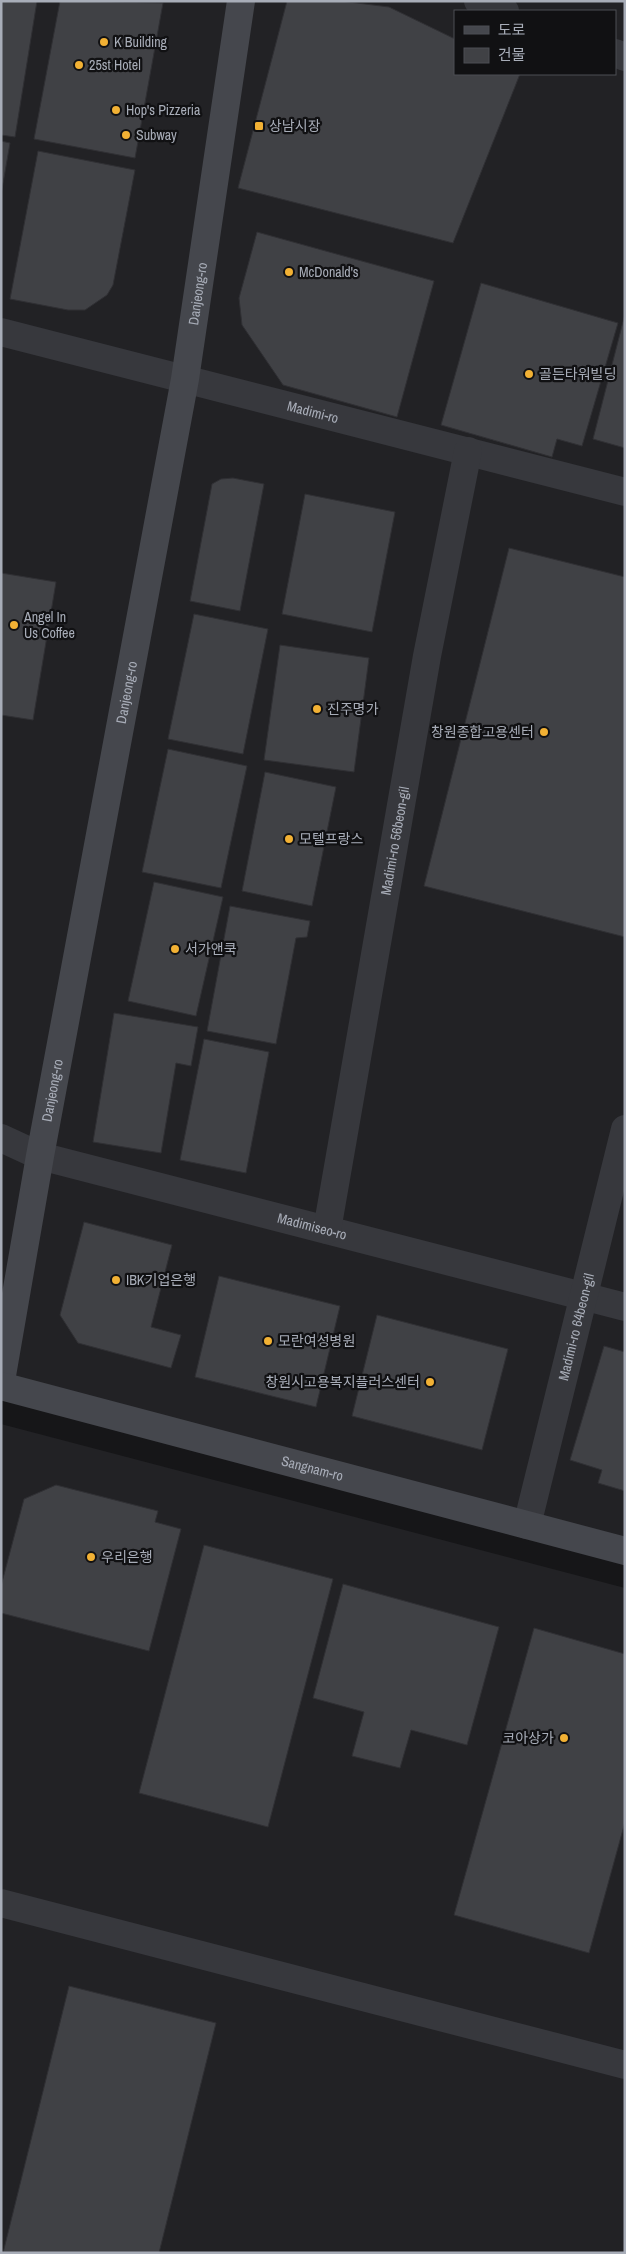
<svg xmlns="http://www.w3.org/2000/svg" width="626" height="2254" font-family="'Archivo Narrow','Noto Sans KR',sans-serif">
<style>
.built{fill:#222225;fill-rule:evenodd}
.building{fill:#404145;stroke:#303034}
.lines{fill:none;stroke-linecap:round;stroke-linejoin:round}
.street{stroke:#37383d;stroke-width:28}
.secondary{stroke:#45474d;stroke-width:28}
.poi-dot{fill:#f2b134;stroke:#111113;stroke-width:2}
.labels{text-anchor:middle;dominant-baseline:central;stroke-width:4.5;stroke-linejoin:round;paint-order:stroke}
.poi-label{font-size:14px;fill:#a8adb8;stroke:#111113;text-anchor:start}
.street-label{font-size:14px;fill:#a8adb8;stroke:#111113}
</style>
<rect width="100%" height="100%" fill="#161618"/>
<path class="built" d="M1 1H625V1545L1 1377ZM455 11H615V74H455Z
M1 1424 625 1588V2253H1Z"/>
<path class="building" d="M1 1H37L15 137 1 135Z
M60 1 163 3 135 158 34 139Z
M287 1H341L389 7 455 39V74H520L453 243 238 188Z
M1 141 10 143 1 195Z
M38 151 135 170 113 285 107 295 85 310H68L10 299Z
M257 232 434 281 397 417 283 385 242 325 239 298Z
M481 283 618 323 582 446 557 439 552 457 441 425Z
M625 314V448L593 439Z
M233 478 264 484 240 611 190 601 212 484 221 479Z
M305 494 395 512 372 632 282 614Z
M509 548 625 577V937L424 886Z
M1 573 56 582 33 720 1 715Z
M194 614 268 629 243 754 168 739Z
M280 645 369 658 354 772 264 760Z
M168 749 247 766 221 888 142 872Z
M265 772 336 787 312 906 242 891Z
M154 882 223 897 196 1016 128 1001Z
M230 906 310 921 307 937 296 938 276 1044 207 1031Z
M114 1013 198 1027 191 1066 176 1063 161 1153 93 1142Z
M204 1039 269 1052 246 1173 180 1160Z
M84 1222 172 1245 151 1327 181 1335 171 1368 78 1343 60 1315Z
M219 1276 340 1306 316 1407 195 1377Z
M377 1315 508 1349 482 1450 352 1416Z
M604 1346 625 1352V1491L598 1483 602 1470 570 1460Z
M56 1485 158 1511 155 1522 181 1529 149 1651 1 1613V1586L24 1499Z
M204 1545 333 1579 268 1827 139 1793Z
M343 1584 499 1627 467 1745 411 1730 400 1768 352 1756 364 1712 313 1698Z
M534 1628 625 1654V1822L589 1953 454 1915Z
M69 1986 216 2023 159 2253H3Z"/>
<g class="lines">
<g class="street">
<path d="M478 1 505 11"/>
<path d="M615 53 625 57"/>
<path id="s1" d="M1 332 625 492"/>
<path id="s2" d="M1 1138 40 1156 625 1307"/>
<path id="s3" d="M327 1230 427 656 468 451"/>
<path id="s4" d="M527 1525 625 1129"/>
<path d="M1 1903 625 2065"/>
</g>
<g class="secondary">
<path id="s5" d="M1 1381 40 1156 185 379 241 1"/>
<path id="s6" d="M1 1386 625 1551"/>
</g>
</g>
<g class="poi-dot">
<circle cx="104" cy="42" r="5"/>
<circle cx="79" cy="65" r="5"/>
<circle cx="116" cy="110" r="5"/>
<rect x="254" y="121" width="10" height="10" rx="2.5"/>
<circle cx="126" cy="135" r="5"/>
<circle cx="289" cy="272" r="5"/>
<circle cx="529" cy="374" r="5"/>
<circle cx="14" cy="625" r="5"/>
<circle cx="317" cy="709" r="5"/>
<circle cx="544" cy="732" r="5"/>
<circle cx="289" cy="839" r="5"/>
<circle cx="175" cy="949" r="5"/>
<circle cx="116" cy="1280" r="5"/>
<circle cx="268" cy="1341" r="5"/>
<circle cx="430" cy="1382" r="5"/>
<circle cx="91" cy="1557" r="5"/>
<circle cx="564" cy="1738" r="5"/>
</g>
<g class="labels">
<g class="poi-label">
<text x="114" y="42">K Building</text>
<text x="89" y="65">25st Hotel</text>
<text x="126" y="110">Hop's Pizzeria</text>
<text x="269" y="126">상남시장</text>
<text x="136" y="135">Subway</text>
<text x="299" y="272">McDonald's</text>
<text x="539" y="374">골든타워빌딩</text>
<text x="24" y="617">Angel In<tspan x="24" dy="16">Us Coffee</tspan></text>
<text x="327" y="709">진주명가</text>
<text x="534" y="732" text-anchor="end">창원종합고용센터</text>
<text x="299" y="839">모텔프랑스</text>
<text x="185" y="949">서가앤쿡</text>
<text x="126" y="1280">IBK기업은행</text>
<text x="278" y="1341">모란여성병원</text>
<text x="420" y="1382" text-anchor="end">창원시고용복지플러스센터</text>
<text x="101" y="1557">우리은행</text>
<text x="554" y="1738" text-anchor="end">코아상가</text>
</g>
<g class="street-label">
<text stroke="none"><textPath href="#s5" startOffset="1105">Danjeong-ro</textPath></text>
<text stroke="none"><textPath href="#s1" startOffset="322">Madimi-ro</textPath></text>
<text stroke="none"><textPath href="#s5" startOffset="700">Danjeong-ro</textPath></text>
<text stroke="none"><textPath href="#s3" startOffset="395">Madimi-ro 56beon-gil</textPath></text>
<text stroke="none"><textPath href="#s5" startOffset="295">Danjeong-ro</textPath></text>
<text stroke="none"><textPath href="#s2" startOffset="324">Madimiseo-ro</textPath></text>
<text stroke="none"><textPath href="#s4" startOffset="204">Madimi-ro 64beon-gil</textPath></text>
<text stroke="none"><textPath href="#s6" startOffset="322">Sangnam-ro</textPath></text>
</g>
</g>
<rect width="626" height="2254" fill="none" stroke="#a8adb8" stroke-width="5"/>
<rect x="454" y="10" width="162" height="65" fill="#111113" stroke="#4d4f55"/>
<rect x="464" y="26" width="25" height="8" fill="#45474d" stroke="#4d4f55"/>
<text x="498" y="35" font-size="15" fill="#a8adb8">도로</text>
<rect x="464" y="48" width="25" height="15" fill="#404145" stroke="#4d4f55"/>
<text x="498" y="60" font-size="15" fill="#a8adb8">건물</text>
</svg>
